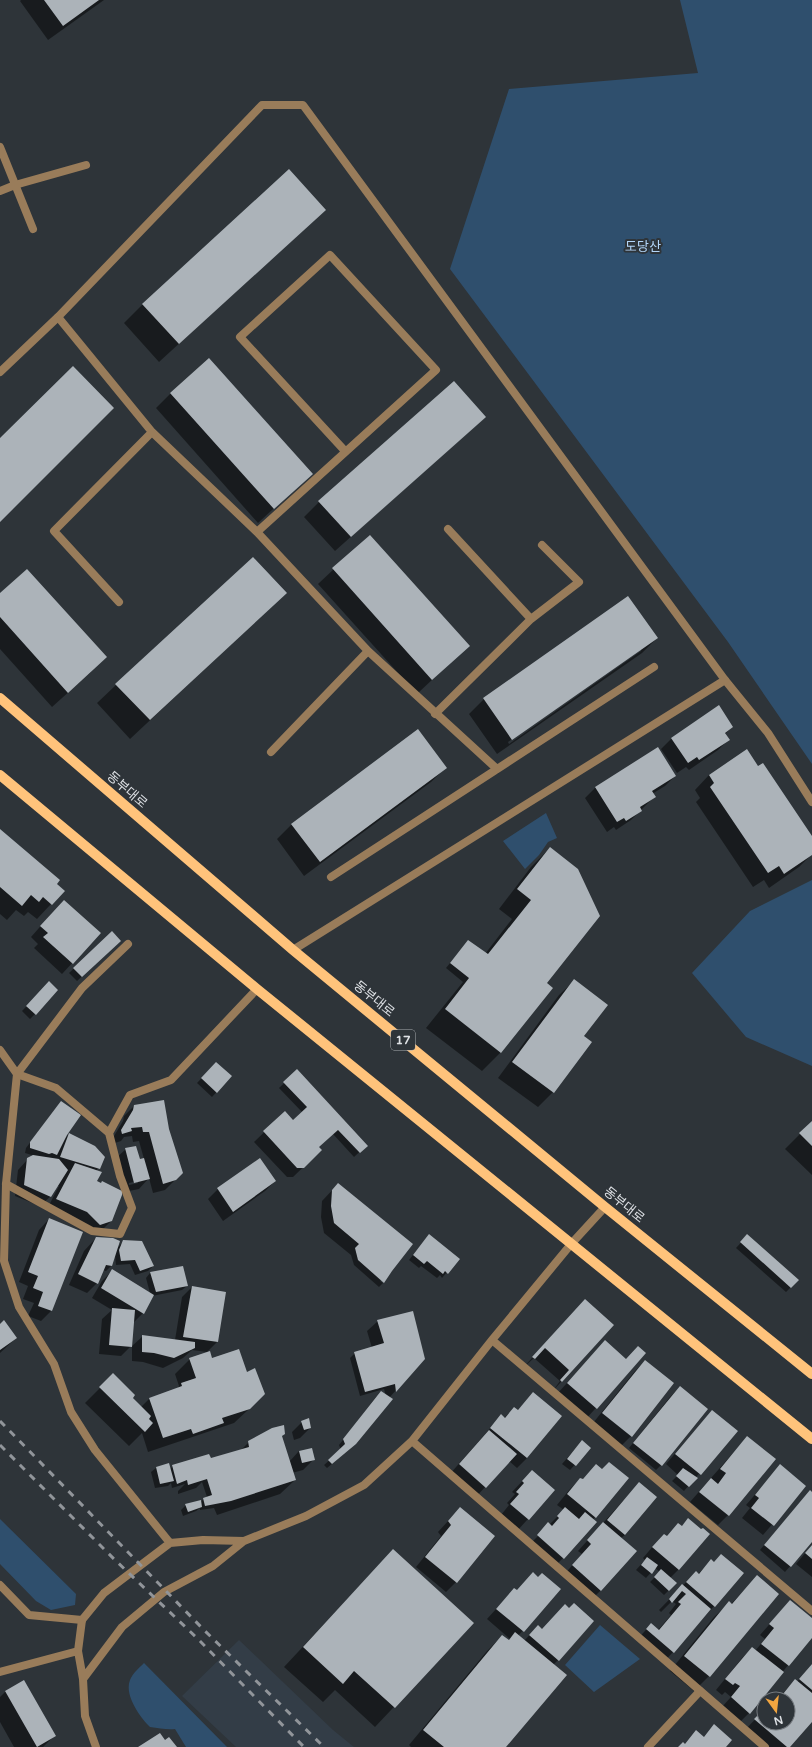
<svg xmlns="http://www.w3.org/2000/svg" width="812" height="1747" font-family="'Varela Round','Noto Sans KR',sans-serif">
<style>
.built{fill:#333d47}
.green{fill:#2f4f6d}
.shadow{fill:#0007;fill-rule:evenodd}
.building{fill:#acb3b9}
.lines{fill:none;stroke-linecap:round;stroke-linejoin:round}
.lane{stroke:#997c5a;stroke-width:8}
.street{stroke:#997c5a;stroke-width:8}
.primary{stroke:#ffc37b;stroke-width:10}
.rail{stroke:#91959a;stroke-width:3;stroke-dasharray:7 7;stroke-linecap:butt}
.labels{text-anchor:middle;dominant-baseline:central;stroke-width:4;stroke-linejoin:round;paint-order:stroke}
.shield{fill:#2e3439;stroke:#a9adb1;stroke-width:1}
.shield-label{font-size:12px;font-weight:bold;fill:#dee1e5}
.park-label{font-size:13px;fill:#b2d5f8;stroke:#2e3439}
.street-label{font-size:13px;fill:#dee1e5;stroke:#2e3439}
</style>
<rect width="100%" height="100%" fill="#2e3439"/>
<path class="built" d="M239 1640 333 1730 354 1747H236L182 1696Z"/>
<path class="green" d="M680 0H812V764L728 642 450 269 509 89 698 73Z
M546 813 557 838 548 842 539 855 525 869 503 841Z
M812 880V1066L746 1037 692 973 750 911Z
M0 1519 76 1594 75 1605 51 1610 36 1601 0 1564Z
M600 1625 640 1659 594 1692 565 1665Z
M144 1663 227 1747H186L175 1729C167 1730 159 1728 150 1727 140 1717 124 1695 130 1680 133 1673 139 1668 144 1663Z"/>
<path class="shadow" d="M21 0H104L48 40 20 1Z
M325 210 159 362 124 323 143 304Z
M171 393 311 474 258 523 156 408Z
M485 417 335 551 304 517 319 502Z
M369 536 468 646 417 694 318 584Z
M286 593 130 739 97 703 116 685Z
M0 594 91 672 52 707 0 649Z
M657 638 642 653 497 754 469 714 484 699ZM641 649V651L509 744 508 742Z
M719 707 732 727 725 734 728 740 718 750 689 770 686 767 677 773 661 749 671 739Z
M657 749 675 776 665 786 652 794 654 797 631 820 616 830 614 827 607 832 585 798 595 788Z
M445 768 431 782 304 876 277 839 292 824Z
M758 768 812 837V854L799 867 769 888 764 880 753 887 696 802 700 798 695 790 709 775Z
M0 831 55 884 51 904 37 919 28 912 24 916 16 910 7 920 0 914Z
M550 848 546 984 501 1052 482 1071 426 1028 463 982 446 968 468 941 485 954 512 919 499 909 531 867Z
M54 911 100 933 62 974 34 948 38 944 31 937Z
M112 932 120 941 77 981 69 973Z
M574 981 583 1037 590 1042 553 1092 538 1107 498 1078 559 995Z
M44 988 35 1014 30 1019 22 1011Z
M216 1063 231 1076 212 1097 197 1083Z
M297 1071 366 1146 354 1157 333 1134 318 1147 321 1150 293 1177H287L254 1142 284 1113 293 1121 302 1112 279 1088Z
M134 1106 168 1129 182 1173 165 1190 153 1193 149 1178 139 1189 124 1192 115 1159 126 1149 139 1160 144 1159 139 1141 133 1142 132 1136 124 1137 121 1141 112 1144 111 1141 123 1121 124 1116ZM138 1181V1183L129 1185V1183Z
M56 1108 63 1140 69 1134 104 1157 96 1172V1181L111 1221 101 1231 47 1209 59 1186H57L51 1196 40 1206 15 1196 18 1170 28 1159 35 1156 25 1153 26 1148Z
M812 1122V1175L785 1149Z
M260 1159 275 1181 265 1191 223 1221 208 1199 218 1189Z
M338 1184 382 1279 380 1281 383 1283 379 1287 354 1265 351 1255 324 1233 321 1217 322 1201Z
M49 1219 82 1233 51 1311 41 1321 28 1316 34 1303 23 1299 28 1286 19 1282 39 1230Z
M429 1235 458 1259 442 1278 440 1275 437 1278 421 1266 419 1268 409 1260Z
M747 1236 791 1287 786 1292 736 1248Z
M96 1238 117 1248 124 1241 153 1266 148 1271 135 1275 130 1264 116 1265 115 1255 111 1266 106 1271 103 1270 97 1283 87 1293 69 1285 84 1251Z
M182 1267 187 1286 182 1290 152 1296 143 1313 133 1323 131 1346 121 1356 99 1354 102 1319 112 1310 92 1298 102 1281 112 1271 150 1293 146 1278 150 1273Z
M192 1287 217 1342 207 1352 192 1350 183 1358 163 1368 143 1362 132 1361V1346L143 1336 175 1340 182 1297Z
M575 1310 612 1325 552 1392 560 1381 534 1358 523 1368Z
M378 1321 424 1359 389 1398 350 1449 327 1468 324 1465 341 1450 339 1445 376 1397 386 1396 384 1389 360 1396 350 1358 355 1353 372 1348 367 1331Z
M0 1325 16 1338 0 1353Z
M605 1341 626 1360 645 1353 586 1419 557 1394Z
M190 1359H212L249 1409 234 1423 148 1452 142 1433 129 1446 85 1403 113 1375 141 1407 150 1398 177 1389 179 1386 175 1374Z
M645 1361 631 1436 621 1446 593 1423 635 1371Z
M680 1387 661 1465 656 1470 629 1448 670 1397Z
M533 1394 527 1458 517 1468 509 1461 475 1498 449 1475 501 1416 504 1418 514 1409 517 1411Z
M712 1411 736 1431 684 1491 672 1481 678 1475 666 1464Z
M302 1422 310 1428 300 1438 294 1440 292 1432Z
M284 1434 281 1437 289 1462 299 1451 313 1460 303 1470 292 1473 295 1480 280 1494 217 1515 214 1508 200 1510V1508L196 1511 183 1516 181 1510 186 1505 200 1502 207 1497 202 1482 196 1488 178 1494V1491L185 1484 172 1488 171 1483 168 1486 155 1488 151 1472 156 1468 170 1469 173 1466 210 1459 241 1450 249 1442Z
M747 1437 728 1515 718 1525 690 1502Z
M577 1447 590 1448 570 1470 562 1464Z
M596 1466 595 1517 563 1558 553 1568 528 1546 564 1510 557 1505 570 1489 580 1479 582 1480Z
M780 1466 805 1486 763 1535 742 1518 750 1508 746 1505Z
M532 1471 554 1490 518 1530 501 1515 509 1505 507 1503 515 1494 512 1492Z
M639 1483 625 1535 621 1538 601 1590 591 1600 563 1576 582 1554 578 1551Z
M810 1491 812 1493V1541L785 1572 760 1550Z
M460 1508 456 1582 446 1592 416 1567 441 1536 438 1532Z
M678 1524 681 1527 679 1569 670 1578 676 1583 664 1595 650 1582 660 1572 655 1568 646 1578 636 1570 645 1560 643 1558 654 1545 666 1537Z
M812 1545V1577L796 1564Z
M393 1550 473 1623 375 1727 335 1690 323 1702 284 1667Z
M711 1561 714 1606 664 1662 637 1640 651 1624 658 1630 671 1615 669 1613 676 1604 672 1601 661 1612 659 1610 696 1572 698 1574Z
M757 1577 778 1594 709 1676 694 1691 670 1671 714 1617 729 1603 731 1604Z
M538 1578 559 1589 518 1636 524 1641 538 1626 558 1660 553 1665 505 1747H411L409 1745 487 1651 502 1636 508 1641 510 1639 487 1619 514 1589 517 1591Z
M790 1601 812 1619V1636L749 1713 739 1723 721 1708 731 1697 725 1692 722 1695 716 1690 742 1658 752 1648 755 1651 765 1639 760 1635Z
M812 1664V1720L789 1747H765L745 1730 764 1710V1723H788V1699H778L795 1680 797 1682Z
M6 1691 54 1736 43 1747H14L0 1722V1697Z"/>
<path class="building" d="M44 0H99L63 26Z
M289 169 326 210 179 344 142 304Z
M209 358 313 474 274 509 170 393Z
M73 366 114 408 0 522V438Z
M454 381 486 417 351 537 318 501Z
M370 535 470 646 432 680 332 568Z
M253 557 287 593 150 720 115 684Z
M27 569 107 657 68 693 0 617V593Z
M628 596 658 638 512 740 483 698Z
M719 705 733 727 725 733 730 740 699 760 697 757 688 763 671 738Z
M418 729 447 768 320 862 291 824Z
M658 747 676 776 652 791 656 797 640 807 642 811 626 821 624 818 617 822 595 787Z
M747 749 758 766 763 763 812 836V855L784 874 779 866 768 873 710 787 714 783 709 775Z
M0 829 60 880 57 884 65 891 52 905 43 897 39 902 31 895 22 906 0 887Z
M550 847 578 869 600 916 547 983 553 988 501 1053 445 1009 469 978 450 963 468 940 488 954 531 900 517 889Z
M64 900 101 933 73 964 43 937 48 933 40 926Z
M112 931 121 941 82 977 73 968Z
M574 979 608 1005 584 1036 592 1042 554 1093 512 1062Z
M49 981 58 990 36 1015 26 1006Z
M216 1062 232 1076 217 1093 201 1078Z
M297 1069 368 1146 360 1153 338 1130 319 1147 322 1150 304 1168H297L263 1131 285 1111 293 1120 307 1107 283 1082Z
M164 1100 169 1129 183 1173 176 1180 163 1184 149 1132H143L142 1127 131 1128 132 1131 122 1134 121 1130 133 1110 134 1105Z
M61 1101 81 1115 67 1135 57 1155 52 1153 49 1154 30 1148V1142Z
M812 1121V1146L799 1133Z
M69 1133 95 1146 105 1157 100 1169 60 1157Z
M136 1146 140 1159 144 1158 150 1179 134 1183 125 1148Z
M33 1155 59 1159 68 1170 51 1197 24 1185 27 1158Z
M260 1158 276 1181 233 1212 217 1188Z
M75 1163 102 1172 97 1181 101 1183 102 1181 122 1191V1195L112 1221 100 1225 87 1212 56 1199Z
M338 1183 413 1244 392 1271 384 1283 358 1260 355 1248 359 1244 334 1223 331 1206 332 1190Z
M49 1218 83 1232 52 1311 38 1306 43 1292 33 1288 38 1276 28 1272Z
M429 1234 460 1259 448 1274 445 1271 443 1274 427 1261 424 1264 413 1255Z
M747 1234 799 1280 791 1288 740 1242Z
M96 1237 113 1238 120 1241 112 1266 106 1265 98 1284 78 1274Z
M123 1240 142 1241 154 1266 140 1271 135 1260 121 1261 119 1250Z
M183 1266 188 1286 156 1292 150 1272Z
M112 1269 154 1295 144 1314 101 1288Z
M192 1286 226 1292 218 1342 183 1337Z
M585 1299 614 1325 562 1382 560 1380 569 1370 545 1348 535 1359 532 1357Z
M112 1308 135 1310 132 1347 109 1345Z
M413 1311 425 1359 396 1392 395 1384 365 1392 354 1352 384 1343 377 1320Z
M4 1320 17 1338 0 1350V1324Z
M142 1335 195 1342V1348L174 1358 154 1353 142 1352Z
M605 1340 626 1359 638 1346 646 1353 597 1409 567 1383Z
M239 1349 247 1372 255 1368 265 1394 250 1409 222 1418 224 1423 193 1434 191 1429 163 1438 149 1398 182 1386 181 1383 196 1378 189 1358 210 1351 212 1358Z
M645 1360 674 1383 632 1437 602 1413Z
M113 1373 135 1395 133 1398 151 1416 149 1419 153 1423 145 1432 99 1387Z
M680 1386 708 1409 662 1466 633 1443Z
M381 1391 393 1399 356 1444 332 1464 328 1460 345 1444 343 1439Z
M533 1392 562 1416 527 1458 490 1428 501 1414 505 1418 514 1407 518 1410Z
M712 1410 738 1431 701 1475 675 1454Z
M309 1418 311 1428 304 1430 301 1421Z
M284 1425 285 1434 282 1436 296 1480 231 1501 205 1506 203 1498 212 1495 207 1479 188 1485 187 1480 177 1484 172 1465 209 1454 211 1458 249 1447 248 1441 272 1428Z
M489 1430 517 1454 486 1488 459 1464Z
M747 1436 776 1459 729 1516 699 1492 711 1478 718 1484 726 1473 720 1469Z
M582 1440 591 1448 576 1466 567 1459Z
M312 1448 315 1460 302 1463 299 1451Z
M609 1462 629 1478 596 1518 567 1494 580 1478 583 1479 596 1464 602 1469Z
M169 1463 174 1481 160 1484 156 1467Z
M780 1464 806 1486 774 1526 751 1508 759 1498 755 1495Z
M683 1468 698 1478 689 1487 676 1476Z
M532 1470 555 1490 529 1520 510 1504 519 1494 516 1492 524 1483 522 1481Z
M639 1482 657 1497 625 1535 607 1520Z
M810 1490 812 1492V1542L791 1567 764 1545Z
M201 1500 202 1507 188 1512 185 1504Z
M460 1507 495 1536 457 1583 425 1557 451 1525 448 1521Z
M565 1507 579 1519 585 1512 597 1522 564 1559 537 1535 548 1522 552 1526 559 1518 557 1516Z
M688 1518 701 1529 703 1528 710 1534 679 1570 652 1547 664 1534 667 1536 678 1523 682 1526Z
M603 1522 637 1551 601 1591 572 1565 591 1544 587 1540Z
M812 1545V1559L805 1553Z
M393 1549 474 1623 395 1708 354 1671 343 1684 303 1647Z
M721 1554 744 1573 715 1607 686 1582 696 1571 699 1574 711 1559 714 1562Z
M647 1557 658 1565 652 1574 641 1565Z
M661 1569 677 1583 669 1591 654 1577Z
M533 1572 538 1577 542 1573 561 1589 524 1632 496 1609 514 1588 517 1590Z
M757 1575 779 1594 710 1677 684 1656 729 1601 732 1604Z
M682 1584 711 1609 674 1653 646 1629 651 1623 659 1630 681 1604 678 1602 686 1594 682 1591 672 1603 669 1599Z
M790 1600 812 1618V1638L789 1666 761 1644 774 1628 769 1624Z
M574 1603 594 1621 559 1661 529 1635 538 1625 542 1629 565 1604 569 1608Z
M515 1632 567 1675 506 1747H444L423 1730 502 1635 509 1640Z
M752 1647 784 1672 750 1714 731 1697 740 1686 735 1683 733 1685 725 1679Z
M812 1664V1690L799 1679Z
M795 1679 812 1693V1722L790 1747H787L754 1719 764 1709V1723H788V1699H779Z
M24 1680 56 1736 37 1747 5 1691Z
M714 1724 732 1740 726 1747H678L683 1742 685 1744 696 1730 704 1737Z
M160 1733 165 1740 169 1737 177 1747H138Z"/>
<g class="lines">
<path class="lane" d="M58 317 152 432 257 532 368 651 497 769
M448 529 531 619
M257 532 436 370 330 255 240 337 345 451
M119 602 54 531 152 432
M725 680 768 733 812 802
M435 714 531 619 579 582 542 545
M271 752 368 651
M331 877 654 667
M17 1074 56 1088 109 1133
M6 1184 92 1231 120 1234 132 1208 120 1176 109 1133 130 1095 171 1080 257 989
M0 1585 29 1615 82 1620
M648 1747 700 1691"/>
<path class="street" d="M0 147 33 229
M0 191 15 185 86 165
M0 372 58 317 262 105H303L725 680 293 950
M0 1050 17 1074 6 1184 4 1261 19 1307 54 1364 71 1412 95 1450 170 1543 203 1540 244 1541 306 1516 364 1485 412 1441 492 1340 572 1243 605 1207
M17 1074 82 988 128 944
M492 1340 812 1611
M412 1441 765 1747
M0 1672 78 1651
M83 1679 78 1651 82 1620 104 1593 170 1543
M96 1747 85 1716 83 1679 122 1627 164 1592 213 1566 244 1541"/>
<path class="primary" d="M0 698 293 950 605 1207 812 1374
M0 775 257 989 812 1439"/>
<path class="rail" d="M0 1421 204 1630 324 1747
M0 1445 114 1559 198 1639 304 1747"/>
</g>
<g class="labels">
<rect class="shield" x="391" y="1030" width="24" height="20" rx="3"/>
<g class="shield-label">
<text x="403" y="1040">17</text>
</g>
<g class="park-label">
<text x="643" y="247">도당산</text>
</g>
<g class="street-label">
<text transform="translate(127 790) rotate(41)">동부대로</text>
<text transform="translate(374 999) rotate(39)">동부대로</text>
<text transform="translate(624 1205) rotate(39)">동부대로</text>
</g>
</g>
<g transform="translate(776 1711) rotate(165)"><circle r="19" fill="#2e3439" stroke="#74797e"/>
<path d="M0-3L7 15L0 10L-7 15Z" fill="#f1a540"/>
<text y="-6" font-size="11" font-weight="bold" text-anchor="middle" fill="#dee1e5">N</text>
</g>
</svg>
